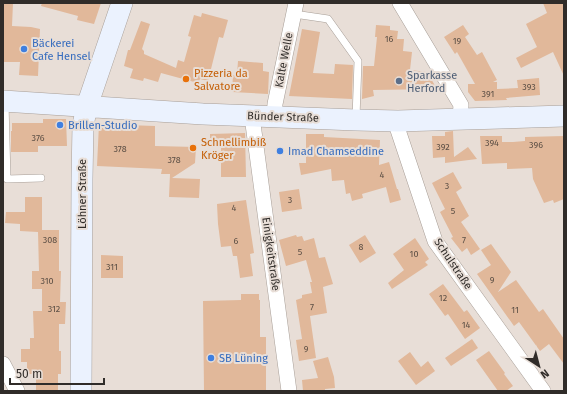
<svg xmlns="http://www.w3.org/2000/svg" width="567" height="394" font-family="'Fira Sans',sans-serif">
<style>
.building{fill:#e1b89a}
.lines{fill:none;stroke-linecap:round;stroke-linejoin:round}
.lane-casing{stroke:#a89f98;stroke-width:8}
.street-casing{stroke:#a89f98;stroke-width:16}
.secondary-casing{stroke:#a89f98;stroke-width:22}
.lane{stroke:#fff;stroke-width:7}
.street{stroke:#fff;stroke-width:15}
.secondary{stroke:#ebf2fe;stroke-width:21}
.shop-dot{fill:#3f7fe0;stroke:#e8ded7;stroke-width:1.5}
.food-dot{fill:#e8710a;stroke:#e8ded7;stroke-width:1.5}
.service-dot{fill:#5c6f8a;stroke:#e8ded7;stroke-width:1.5}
.labels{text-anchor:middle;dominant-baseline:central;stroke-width:4;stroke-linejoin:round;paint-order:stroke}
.number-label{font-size:9px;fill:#5c4f45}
.shop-label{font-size:11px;fill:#366cbe;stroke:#e8ded7;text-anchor:start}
.street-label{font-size:11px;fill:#302c29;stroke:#e8ded7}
.food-label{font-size:11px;fill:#c56008;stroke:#e8ded7;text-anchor:start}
.service-label{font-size:11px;fill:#4e5e75;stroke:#e8ded7;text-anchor:start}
</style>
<rect width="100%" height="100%" fill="#e8ded7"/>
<path class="building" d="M3 3H13L12 26 31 27 40 29 38 76 19 75 20 62H3Z
M42 3H101L94 24 77 20 78 16 41 6Z
M543 3H564V76L553 52 521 68 516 58 537 47 526 24 547 13Z
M202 13 228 20 223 38 219 37 208 81 200 79 198 83 161 73 158 82 144 78 143 81 130 78 133 69 124 66 128 50H130L141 21 150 24 142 49 144 51V54L176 68 178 60 184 62 191 37 188 36 194 15 201 17Z
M376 25 390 26V30L398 31 397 39H404L403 51 412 52 410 70 427 72 437 89 373 90 374 96 362 99 363 66H374L377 37H375Z
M463 25 469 34 465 37 477 55 482 52 497 80 493 82H497V89L518 88 517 80 539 78 540 95 506 98 507 100 475 101 468 92V84H475L457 52 455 54 444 37Z
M302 29 320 32 313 73 334 74 335 64 353 65 352 99 289 96Z
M238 61 263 63V71L269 72 268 94 232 92 233 75H237Z
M43 119H66L67 146H38V152H11V131H12V123H43Z
M99 124 155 126V146L196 147 195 163 172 178 200 179 199 198 169 197 170 174H161L162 169 97 166Z
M453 131 454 157 468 147 477 159 445 163V157L433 158 432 136H445V132Z
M245 133 246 177H221V147H210V134Z
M306 134H324V137L380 140 379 165 389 162 397 189H398L401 200 390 203 386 187 362 194 363 198 352 201 350 193 346 194 344 180 332 181 331 169 301 175 299 163H306Z
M480 136H502V142H513L525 141V137L564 136V199L554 203 553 200 544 203 533 179 532 168 507 169V163L482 164Z
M453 172 462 188 456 192 469 216 461 222 480 249 471 255 467 248 462 252 451 238 453 237 440 212 445 209 432 183Z
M299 189 302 209 282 212 279 192Z
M25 197H42V230H59V271H61L60 302H66L65 324H59V351H61V374H58V391H36V374H27V362H21V349H30V338H34L33 311H42V289H32V271H39L38 232 20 231V224L5 223 6 212H25Z
M246 200 254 253 250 254 253 276 240 278 237 256H233L231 246 221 247 218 224 217 204Z
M296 235 297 237 302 236 304 241 314 238 319 258 325 257 333 284 323 287 327 313 310 316 316 358 299 361 296 340 302 339 296 300 302 298V295L312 293 310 282H312L306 260 286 266 279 240Z
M365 235 376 253 360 263 349 245Z
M415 238 429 259 425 262 428 265 392 289 388 283 404 270 393 254Z
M491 244 511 272 498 292 516 280 539 312 543 309 564 339V364L549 344 540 351 519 322 514 326 477 274 491 265 481 250Z
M101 255 123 256V278H101Z
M443 284 464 312 467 310 480 328 465 339 448 314 445 316 429 294Z
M241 294H259V300H260V337H266V391H204L203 301 241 300Z
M472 339 478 348 451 366 445 358Z
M489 351 505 373 504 374 513 386 506 391H498L476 360Z
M410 352 421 367 428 361 435 371 416 385 398 361Z
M328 357 334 377 335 388 325 389V391H303L302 380 318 378 313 361Z"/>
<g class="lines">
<defs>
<path id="lane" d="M294 14 328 19 358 61 356 118
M5 103 7 179 41 178"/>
<path id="street" d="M400 3 461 105 460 119
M253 116V124L289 391
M274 117 275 104 296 3
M398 121V130L435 241 543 391
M3 364 17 391"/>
<path id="secondary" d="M3 101 203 114 356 120 398 121 564 116
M81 391 82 179 83 125 87 106 122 3"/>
</defs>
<use href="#lane" class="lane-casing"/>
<use href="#street" class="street-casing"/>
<use href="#secondary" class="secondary-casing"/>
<use href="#lane" class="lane"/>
<use href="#street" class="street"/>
<use href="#secondary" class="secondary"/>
</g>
<g class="shop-dot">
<circle cx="24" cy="49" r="4"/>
<circle cx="60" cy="125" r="4"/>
<circle cx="280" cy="151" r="4"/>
<circle cx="211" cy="358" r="4"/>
</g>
<g class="food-dot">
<circle cx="186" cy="79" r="4"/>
<circle cx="193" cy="148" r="4"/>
</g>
<circle class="service-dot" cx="399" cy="81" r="4"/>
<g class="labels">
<g class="number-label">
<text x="389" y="39">16</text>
<text x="457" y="41">19</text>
<text x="529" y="87">393</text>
<text x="488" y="94">391</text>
<text x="38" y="138">376</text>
<text x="492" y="143">394</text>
<text x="536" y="145">396</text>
<text x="443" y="147">392</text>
<text x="120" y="149">378</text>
<text x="174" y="160">378</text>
<text x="382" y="175">4</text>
<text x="447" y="186">3</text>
<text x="290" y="200">3</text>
<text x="234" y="208">4</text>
<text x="453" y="211">5</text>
<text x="50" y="240">308</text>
<text x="464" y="240">7</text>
<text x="236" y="241">6</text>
<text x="361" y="247">8</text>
<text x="300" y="252">5</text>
<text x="414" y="254">10</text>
<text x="112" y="267">311</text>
<text x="492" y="280">9</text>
<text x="47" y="281">310</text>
<text x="443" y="298">12</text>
<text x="312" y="307">7</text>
<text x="54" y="309">312</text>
<text x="515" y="310">11</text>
<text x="466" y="325">14</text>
<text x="306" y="349">9</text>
</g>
<g class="shop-label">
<text x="32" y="43">Bäckerei<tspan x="32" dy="13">Cafe Hensel</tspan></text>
<text x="68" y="125">Brillen-Studio</text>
<text x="288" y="151">Imad Chamseddine</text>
<text x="219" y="358">SB Lüning</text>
</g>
<g class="street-label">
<text transform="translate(284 60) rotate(-79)">Kalte Welle</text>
<text transform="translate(283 117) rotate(2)">Bünder Straße</text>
<text transform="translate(82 194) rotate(-90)">Löhner Straße</text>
<text transform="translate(271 254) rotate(82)">Einigkeitstraße</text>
<text transform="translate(453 264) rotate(56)">Schulstraße</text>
</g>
<g class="food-label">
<text x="194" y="73">Pizzeria da<tspan x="194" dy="13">Salvatore</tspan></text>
<text x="201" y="142">Schnellimbiß<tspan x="201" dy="13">Kröger</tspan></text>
</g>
<g class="service-label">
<text x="407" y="75">Sparkasse<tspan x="407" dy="13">Herford</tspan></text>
</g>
</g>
<rect width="567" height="394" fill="none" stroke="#302c29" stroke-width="8"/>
<g transform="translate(539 366) rotate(144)" stroke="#e8ded7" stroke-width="3" paint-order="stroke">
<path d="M0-3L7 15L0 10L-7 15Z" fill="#302c29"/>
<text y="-6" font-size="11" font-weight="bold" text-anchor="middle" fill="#302c29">N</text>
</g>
<path d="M10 378v6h94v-6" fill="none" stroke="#302c29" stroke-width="2"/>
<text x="16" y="378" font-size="12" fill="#302c29" stroke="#e8ded7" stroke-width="3" paint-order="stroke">50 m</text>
</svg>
